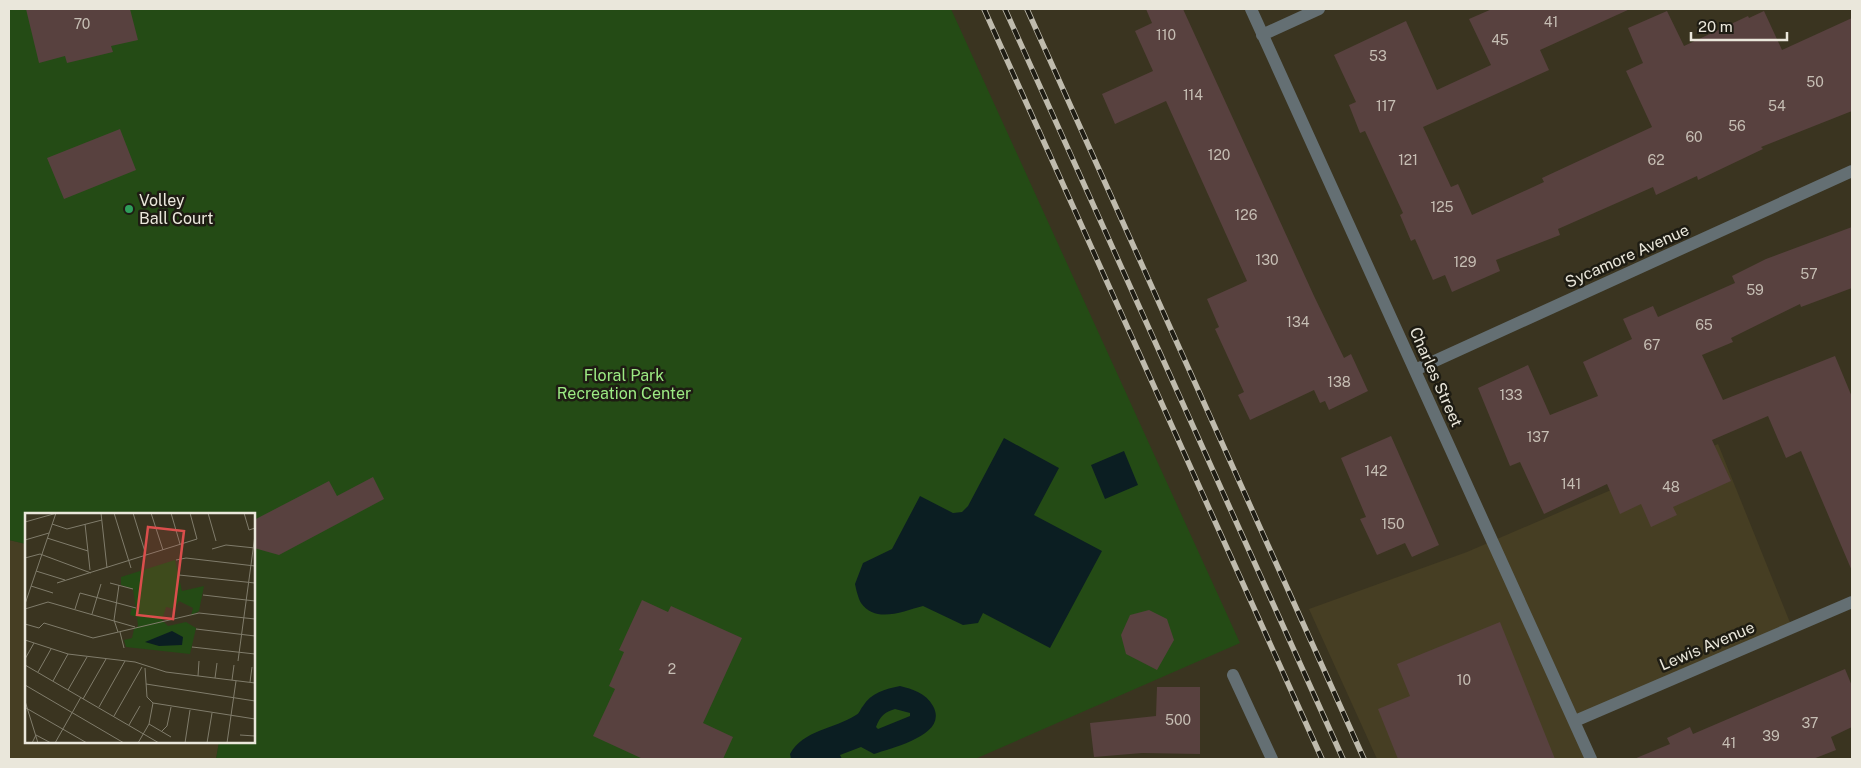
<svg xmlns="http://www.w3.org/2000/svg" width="1861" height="768" font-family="'Public Sans',sans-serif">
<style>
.built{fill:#463e23}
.green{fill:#244b15}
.water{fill:#0b1e22;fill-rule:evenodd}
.building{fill:#58413f}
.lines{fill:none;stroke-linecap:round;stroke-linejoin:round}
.street{stroke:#646f73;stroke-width:12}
.rail-casing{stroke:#bfbbad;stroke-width:5.5}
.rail{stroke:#1e1c13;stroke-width:4;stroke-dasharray:11;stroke-linecap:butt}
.leisure-dot{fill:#2e9e5b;stroke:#1e1c13;stroke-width:2}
.labels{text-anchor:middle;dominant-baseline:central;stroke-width:5;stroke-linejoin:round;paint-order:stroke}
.number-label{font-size:14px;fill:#c6beb4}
.poi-label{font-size:16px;fill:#eae7db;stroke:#1e1c13;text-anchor:start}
.street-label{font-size:16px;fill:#eae7db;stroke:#1e1c13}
.park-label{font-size:16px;fill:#9cea83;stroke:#1e1c13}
.inset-road{fill:none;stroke:#807c6b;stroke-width:1}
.view{fill:#da4e4c;fill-opacity:0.15;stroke:#da4e4c;stroke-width:2.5}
.inset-edge{fill:none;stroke:#eae7db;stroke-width:2.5}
</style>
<rect width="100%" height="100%" fill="#3a3420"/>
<path class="built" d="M1718 444 1791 625 1575 717 1594 759H1377L1309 609 1467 552Z
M9 540 26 544V742H219L216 759H9Z"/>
<path class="green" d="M9 9H951L1240 643 975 759H216L219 742H254V514H26V544L9 540Z"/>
<path class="water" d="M1004 438 1059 468 1034 515 1102 551 1050 648 983 613 978 623 963 625 923 606C903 611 876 624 861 603 858 598 856 589 855 584L863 563 892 549 920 496 953 513 962 512 968 506Z
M1124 451 1138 485 1105 499 1091 465Z
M900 686C912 689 926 693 933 706 949 735 893 747 874 754L861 747 840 755 842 759H791L790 754C803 730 834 729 856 715 860 713 860 709 863 706 871 693 885 689 900 686ZM895 709 910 713V716L878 729 876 727C880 716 885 712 895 709Z"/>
<path class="building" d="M26 9H130L138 40 111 46 113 52 67 63 65 56 39 63Z
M1146 9H1183L1314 296 1344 358 1351 354 1368 391 1329 410 1325 401 1320 403 1314 390 1250 420 1238 395 1244 392 1215 329 1219 327 1207 299 1247 281 1166 101 1115 124 1102 94 1153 71 1135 31 1152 23Z
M1492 9H1630L1540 50 1549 70 1423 127 1451 187 1458 184 1472 215 1544 182 1542 178 1652 127 1626 71 1643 63 1628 28 1667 11 1684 46 1748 16 1749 18 1764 11 1782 50 1852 18V111L1761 147 1763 149 1698 180 1697 176 1656 195 1653 187 1558 229 1560 235 1496 260 1500 271 1452 292 1445 275 1433 280 1415 239 1411 241 1400 215 1403 213 1365 131 1360 133 1349 105 1356 102 1334 55 1406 21 1437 90 1491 65 1469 19Z
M120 129 136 170 64 199 47 158Z
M1852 227V288L1801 307 1800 304 1731 338 1733 342 1702 355 1723 400 1835 356 1852 397V571L1801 451 1786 458 1768 416 1712 440 1731 481 1673 507 1677 515 1651 527 1641 504 1620 514 1607 484 1544 514 1520 462 1510 466 1478 388 1528 365 1550 415 1598 396 1583 362 1632 339 1623 319 1653 306 1658 317 1735 283 1732 276 1766 259Z
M1391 436 1439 545 1412 557 1405 543 1377 555 1360 519 1366 517 1341 458Z
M373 477 384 499 279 555 254 548V520L329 481 337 496Z
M642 600 668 612 671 606 742 638 703 723 733 737 723 759H643L593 736 615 689 609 686 624 652 619 650Z
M1149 610 1167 619 1174 640 1157 670 1126 654 1121 635 1130 615Z
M1500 622 1555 759H1398L1378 709 1410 696 1397 664Z
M1845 669 1852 686V727L1831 737 1836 750 1813 759H1634L1670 744 1667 738 1690 727 1693 734Z
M1157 687H1200V754L1142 753 1094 757 1090 723 1156 716Z"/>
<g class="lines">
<path class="street" d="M1251 9 1591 759
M1262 35 1319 9
M1415 370 1852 171
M1233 675 1272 759
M1575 721 1852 602"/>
<defs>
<path id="rail" d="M984 9 1322 759
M1005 9 1343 759
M1027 9 1364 759"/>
</defs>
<use href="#rail" class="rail-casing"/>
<use href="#rail" class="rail"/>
</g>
<circle class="leisure-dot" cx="129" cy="209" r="5"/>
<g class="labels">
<g class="number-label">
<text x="1551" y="22">41</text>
<text x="82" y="24">70</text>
<text x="1166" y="35">110</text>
<text x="1500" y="40">45</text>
<text x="1378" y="56">53</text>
<text x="1815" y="82">50</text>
<text x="1193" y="95">114</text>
<text x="1386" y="106">117</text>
<text x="1777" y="106">54</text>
<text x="1737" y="126">56</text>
<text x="1694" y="137">60</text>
<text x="1219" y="155">120</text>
<text x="1408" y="160">121</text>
<text x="1656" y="160">62</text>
<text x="1442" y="207">125</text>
<text x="1246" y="215">126</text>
<text x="1267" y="260">130</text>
<text x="1465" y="262">129</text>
<text x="1809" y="274">57</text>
<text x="1755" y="290">59</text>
<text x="1298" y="322">134</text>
<text x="1704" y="325">65</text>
<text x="1652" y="345">67</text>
<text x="1339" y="382">138</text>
<text x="1511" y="395">133</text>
<text x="1538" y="437">137</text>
<text x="1376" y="471">142</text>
<text x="1571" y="484">141</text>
<text x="1671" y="487">48</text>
<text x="1393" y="524">150</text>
<text x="672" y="669">2</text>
<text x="1464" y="680">10</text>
<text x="1178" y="720">500</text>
<text x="1810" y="723">37</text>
<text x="1771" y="736">39</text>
<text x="1729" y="743">41</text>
</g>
<g class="poi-label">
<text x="139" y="200">Volley<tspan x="139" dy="18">Ball Court</tspan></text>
</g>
<g class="street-label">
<text transform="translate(1627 256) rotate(-24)">Sycamore Avenue</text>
<text transform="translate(1436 377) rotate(66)">Charles Street</text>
<text transform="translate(1707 646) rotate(-23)">Lewis Avenue</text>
</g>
<g class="park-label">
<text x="624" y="375">Floral Park<tspan x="624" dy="18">Recreation Center</tspan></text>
</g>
</g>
<g transform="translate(25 513)">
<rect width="230" height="230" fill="#3a3420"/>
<path d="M150 47 157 78 179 73 174 98 166 103 168 95 154 88 150 96 141 94 137 107 143 113 161 109 171 115 165 141 101 134 99 127 107 125 109 116 113 113 112 104 105 102 107 95 111 96 108 76 96 72V64Z" fill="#244b15"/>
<path d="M147 118 158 124 157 132 134 133 120 129Z" fill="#0b1e22"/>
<path class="inset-road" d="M76 0 82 55M89 0 106 55M108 0 121 42M126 0 138 37M146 0 155 31M183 0 191 28M219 0 224 17 230 15M0 9 32 0M27 11 42 16 77 7M60 11 65 57M22 25 63 38M0 27 24 20M187 36 201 32 230 35M0 45 15 41 66 60M151 47 161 45 230 53M11 58 40 67M154 62 230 70M32 70 172 26 165 0M85 70 108 76M6 73 28 80M178 82 230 88M0 91 31 0M0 96 23 89 110 114M50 96 55 80 111 95M67 101 76 71M0 111 14 115 19 110 68 125 174 100 230 106M171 116 230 123M93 119 89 107 94 72M95 119 99 135M0 127 43 141 110 149 141 159 230 170M167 134 230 141M0 146 9 130M213 148 230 22M0 152 134 230M120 155 122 184 128 190M13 159 26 136M173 163 174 148M190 165 192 150M207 167 209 152M28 168 43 141M225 169 227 154M121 171 230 188M0 172 99 230M43 177 62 144M58 186 81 146M0 188 13 230M128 190 230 206M74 194 100 148M1 195 62 230M89 203 117 154M124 211 146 224M104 212 115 193M137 218 142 213 146 194M215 222 230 223M7 230 11 222 26 230M30 230 56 184M113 230 124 211 128 190M160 230 165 197M182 230 187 200M202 230 211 168"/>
<path class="view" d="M123 14 159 18 148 106 112 102Z"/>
<rect width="230" height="230" class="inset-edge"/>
</g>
<rect width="1861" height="768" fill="none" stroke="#eae7db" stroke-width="20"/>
<path d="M1691 32v8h96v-8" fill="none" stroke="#eae7db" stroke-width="2.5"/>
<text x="1698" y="32" font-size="15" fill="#eae7db" stroke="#1e1c13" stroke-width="4" paint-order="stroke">20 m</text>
</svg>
